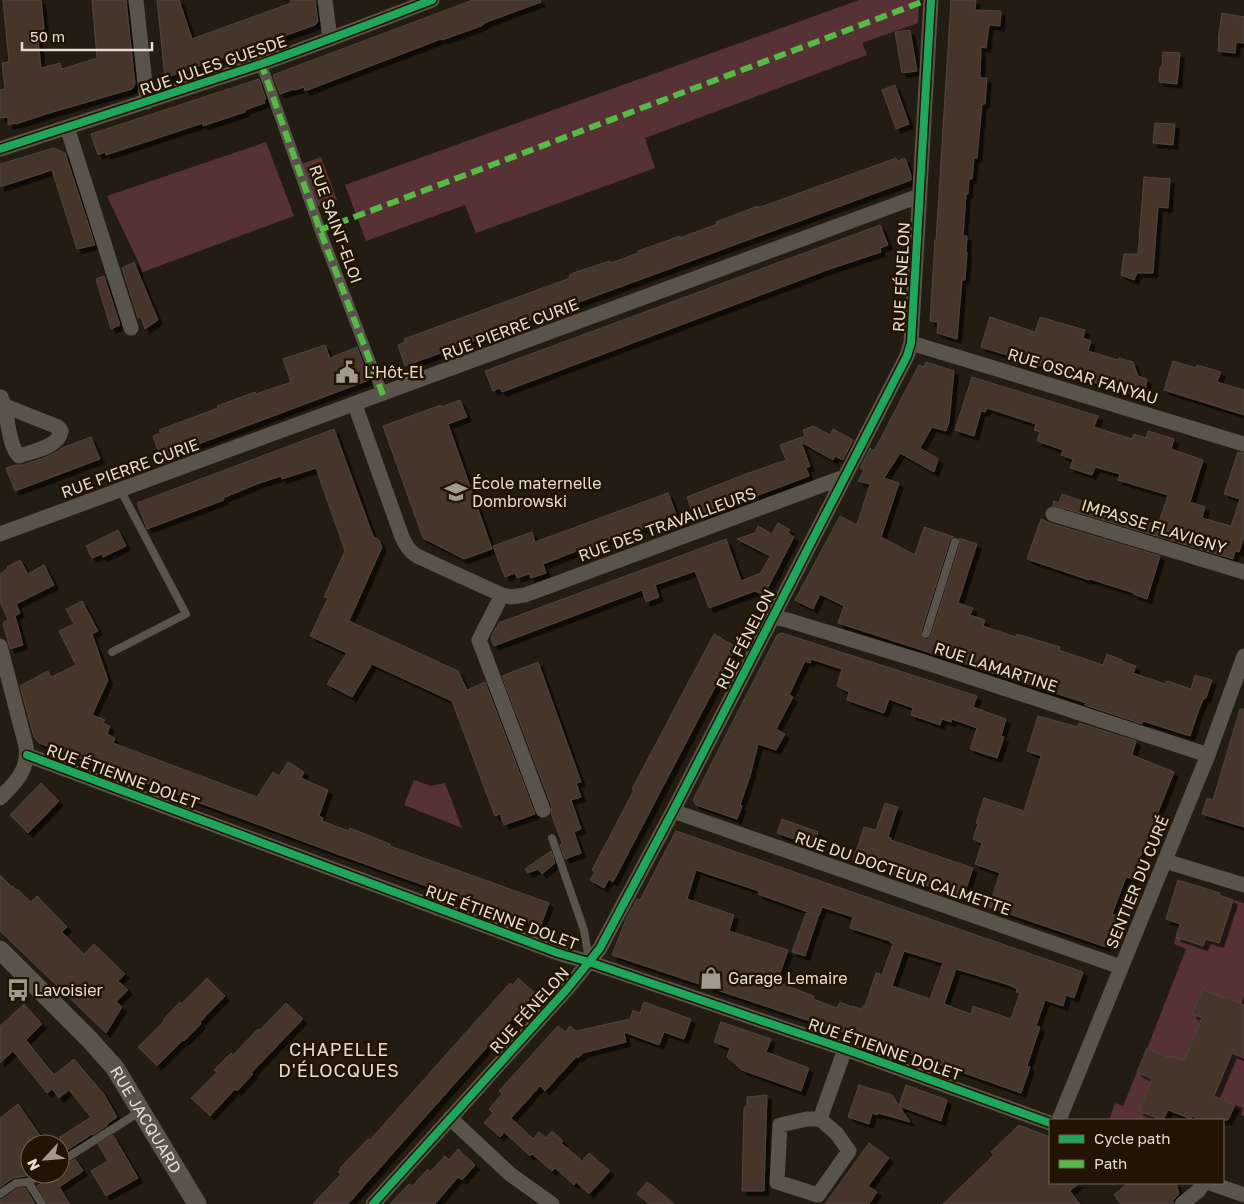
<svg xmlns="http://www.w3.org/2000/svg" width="1244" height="1204" font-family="'Golos Text',sans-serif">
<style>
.green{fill:#573235}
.building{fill:#44362c;stroke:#4d453e;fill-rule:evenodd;filter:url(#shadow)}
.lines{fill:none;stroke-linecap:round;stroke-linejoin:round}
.service{stroke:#58534b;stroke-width:8}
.pedestrian{stroke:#58534b;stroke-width:11}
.minor{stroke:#58534b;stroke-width:15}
.tertiary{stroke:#58534b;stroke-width:19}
.quiet{stroke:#58b947;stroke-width:6;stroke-dasharray:12 6;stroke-linecap:butt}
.cycleway-casing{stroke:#211403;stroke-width:11}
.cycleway{stroke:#20a55d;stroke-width:8}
.labels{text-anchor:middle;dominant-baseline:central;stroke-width:5;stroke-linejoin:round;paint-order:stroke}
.street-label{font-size:16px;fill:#e6ddd2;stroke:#211403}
.poi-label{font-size:16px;fill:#e6ddd2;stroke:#211403;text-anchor:start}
.neighbourhood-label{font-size:18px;letter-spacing:1px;fill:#e6ddd2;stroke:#211403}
</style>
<defs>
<filter id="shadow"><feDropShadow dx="4.5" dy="4.5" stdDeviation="0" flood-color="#0009"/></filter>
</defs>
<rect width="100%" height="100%" fill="#231c12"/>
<path class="green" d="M859 0H919L918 23 862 43 867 55 645 138 655 168 476 233 465 205 366 241 345 185Z
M266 142 294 216 143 272 107 196Z
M321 157 337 200 316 207 301 164Z
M414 780 431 786 445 783 462 828 404 805Z
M1233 900 1244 903V996L1241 1004 1226 997 1225 999 1202 989 1192 1013 1202 1018 1189 1049 1186 1063 1170 1058 1147 1049 1186 949 1174 944 1176 937 1203 946 1206 939 1219 943Z
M1231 1053 1244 1058V1116L1241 1115 1243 1108 1214 1096Z
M1137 1072 1152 1079 1139 1111 1162 1120H1109L1115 1103 1123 1106Z"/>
<path class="building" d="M3 0H41L44 29 37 30 41 68 60 63 62 69 97 58 92 0H126L135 84 132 89 46 114 16 124V123L8 125V117L0 118V90L5 89 2 63 9 62Z
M157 0H179L192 39 291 3V0H315L318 21 315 25 165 78Z
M473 0H540L541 2 484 23V24L481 26 442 40 441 39 305 91 304 87 295 90V89L280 94 273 75Z
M951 0H976L975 10 1001 11 1000 26 989 25 986 48 981 47 980 78H987L985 104H982L977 158H974L972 179H969L968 194H966L963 236H967L966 252H967L965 280H962L957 339 937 333 938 322 930 321 935 240 936 241Z
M1222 13 1244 17V43L1236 42 1235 53 1218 51 1219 39H1218Z
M910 30 917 71 902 73 895 32Z
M1163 52 1180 53 1177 84 1159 82 1160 67H1162Z
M259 79 266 99 264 100 265 103 245 110V112L203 126V123L106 155 105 152 98 155 91 134Z
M895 85 909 124 896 129 882 90Z
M1155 123 1175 124 1173 145 1153 143Z
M54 148 65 153 95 245 77 249 52 170 0 187V164Z
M896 158 898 161 905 158 911 175V180L405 366 398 345 405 342 404 339 570 278 569 276 573 273 610 261 611 263 638 253V251L680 236V238L717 224 716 222 758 206V208Z
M1144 177 1170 179 1168 208 1158 207 1153 273H1137L1134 280 1121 275 1124 254H1138Z
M880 225 888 245 880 248 881 252 827 270 502 392 500 388 493 391 485 371Z
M134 262 158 320 145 329 141 317 138 318 122 268Z
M104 276 120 325 111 329 96 279Z
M990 317 1035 332 1040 317 1085 330 1083 338 1091 341 1088 351 1118 360 1119 358 1133 362 1138 376 1147 379 1144 398 981 347Z
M325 345 330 358 357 347 369 380 161 458 153 436 161 433 159 430 218 408 217 406 255 392 256 394 291 382 283 359Z
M1173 361 1196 368 1197 365 1221 372 1217 382 1244 390V415L1164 390Z
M926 362 954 371 949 422 946 431 932 427 920 448 938 459 934 472 900 453 884 478 899 483 881 537 915 555 924 527 954 537 950 540 921 632 922 637 927 640 931 636 960 544 959 538 977 544 958 603 973 608 970 615 985 620 983 626 1016 637 1017 634 1060 647 1059 650 1103 665 1107 654 1122 660V661L1136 666 1133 673 1165 684 1167 681 1191 689 1195 675 1212 680 1206 698H1204L1199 709 1190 736 1143 721 1142 724 1085 705 1086 703 838 623 844 606 820 594 813 609 795 600 840 516 857 525 870 484 858 481 864 470 860 468 870 448 874 451 919 365 924 367Z
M972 377 1098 416 1094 427 1132 439 1134 434 1146 438 1148 431 1174 439 1171 449 1203 460 1190 502 1205 507 1202 518 1231 526 1240 499 1224 494 1238 452 1244 453V536L1239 552 1235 551 1233 559 1053 505 1054 501 1059 503 1062 494 1121 514 1119 520 1145 528 1147 522 1158 525 1168 495 1118 480 1120 474 1095 467 1092 475 1070 468 1073 459 1061 455 1063 450 1037 441 1040 432 1034 430 1036 424 987 408 985 412 981 411 974 436 955 430Z
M460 400 467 417 448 424 492 549 464 559 423 538 383 426 441 405V407Z
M813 426 830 435 833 429 853 440 843 460 835 456 833 460 801 442 810 466 806 468 809 476 700 517 696 509 692 511 687 497 743 475 786 460 780 445 805 436 803 430Z
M334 429 373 536 379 540 382 547 349 621 458 671 467 690 485 682 535 814 504 825 500 814 495 816 452 701 372 664 352 697 327 684 347 653 310 636 328 598 324 597 345 551 316 468 282 479 281 476 257 484 223 498 224 500 147 529 137 503Z
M91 437 100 459 15 491 6 468 16 465H22L41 459 55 453 62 448Z
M668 493 676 514 654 522 655 524 642 529 641 527 601 542 602 544 587 549V547L543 564 546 573 531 578 529 574 517 578 515 573 505 577 493 546 532 532 535 542Z
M1041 519 1050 523 1160 556 1147 599 1133 594 1134 593 1090 579 1089 580 1027 559Z
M778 523 790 530 788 533 794 537 764 595 755 591 709 608 695 571 655 585 659 597 646 602 642 590 494 646 491 638 496 628 498 627V623L726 539 741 581 761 573 770 556 737 539 755 533 758 526 772 534Z
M118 530 126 546 103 557 102 554 92 558 86 546Z
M20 560 28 574 44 565 54 585 16 604 20 613 15 616 23 645 10 649 3 623 8 620 0 601V574L8 568 7 567Z
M82 601 98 631 92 634 108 680 92 715 105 720 103 723 110 726 107 734 115 738 113 743 257 797 273 772 279 776 288 762 304 772 301 778 328 790 319 816 323 818 322 821 349 831 350 828 390 844V846L549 903 540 927 340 855 39 743 34 737 20 686 48 671 51 677 76 665 59 631 74 624 66 609Z
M782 633 977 696 973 707 1006 719 1001 736 1004 737 997 758 970 749 977 728 952 719 951 722 942 719 940 725 911 715 913 708 889 699 884 713 847 700 849 692 837 686 842 669 811 659 810 663 805 661 789 695 793 697 776 729 785 734 776 750 758 744 750 776 740 805 742 806 737 819 696 805 693 800 777 635Z
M714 634 736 647 613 882 609 879 604 888 590 880 595 872 592 870 634 790 632 789Z
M538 662 581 782 576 783 581 797 571 800 581 829 574 832 581 853 565 859 560 845 562 843 551 813 552 807 502 676Z
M1240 709H1244V827L1202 814 1207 798 1213 800Z
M1038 716 1078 727 1079 723 1136 741 1132 755 1174 772 1139 860 1140 861 1133 879 1126 877 1112 914 1118 916 1106 947 989 907 1000 873 975 864 982 843 973 839 978 824 976 823 984 798 1024 811 1041 756 1027 751Z
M41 783 59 801 28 833 10 815Z
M885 803 898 807 888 837 891 838V840L973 868 963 898 853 860 864 827 876 830Z
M782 819 818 832 814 846 777 833Z
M676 831 1083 972 1074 998 1066 995 1063 1006 1045 1000 1036 1026 1040 1027 1027 1066 1030 1067 1021 1093 936 1063 612 955 626 919 637 899 640 900ZM696 870 759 891 758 894 819 916 822 907 853 917 850 928 890 941V942L893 944 882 975 876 973 865 1006H863L861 1009 853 1006 852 1007 840 1002 837 1008 813 999 814 996 777 982 788 950 729 931 734 915 687 899ZM904 951 943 963 930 999 892 986ZM956 969 1009 985 1017 989 1016 992 1020 993 1011 1019 973 1006 971 1014 944 1004Z
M551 851 555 863 542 874 538 869 528 873 525 869Z
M0 875 12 887 13 886 16 890 17 889 31 902 37 896 67 927 62 932 84 954 94 944 125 974 118 981 128 990 116 1002 122 1007 106 1033 0 931Z
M1178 880 1220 893 1219 895 1233 900 1219 943 1206 939 1203 946 1176 937 1180 924 1166 919Z
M806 913 818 917 805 956 792 952Z
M207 978 225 996 200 1022 201 1024 184 1041 183 1040 157 1066 138 1047 164 1021 163 1020 180 1002 181 1004Z
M518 978 535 993 348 1204H313L341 1174 338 1172 341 1169 340 1168 368 1139 370 1140 510 983 513 985Z
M1202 989 1225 999 1226 997 1244 1005V1058L1232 1053 1214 1096 1235 1105 1228 1120H1202L1192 1116 1191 1119 1168 1110 1163 1120H1162L1139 1111 1152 1079 1137 1072 1147 1048 1170 1058 1171 1056 1184 1061 1202 1018 1192 1014Z
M644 1002 691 1019 684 1039 664 1032 659 1045 624 1032 626 1042 583 1053 578 1058 577 1056 545 1091 540 1086 511 1118 533 1139 539 1132 546 1138 552 1131 563 1141 561 1143 582 1161 589 1153 610 1171 589 1194 576 1182 574 1185 555 1168 552 1171 532 1154 530 1156 504 1132 500 1137 484 1123 493 1113 489 1109 502 1094 499 1091 558 1026 565 1032 570 1026 576 1031 630 1019 633 1010 640 1013Z
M286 1003 303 1019 251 1073 253 1074 237 1091 235 1089 210 1116 191 1098 217 1072 214 1070 231 1053 233 1055 258 1029 260 1030Z
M24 1004 42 1024 26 1040 54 1075 74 1059 103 1093 117 1117 107 1124 108 1125 93 1135 92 1134 60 1155V1136V1137L91 1117 69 1090 59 1098 52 1089 47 1093 13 1051 0 1063V1026Z
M721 1022 771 1039 766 1052 809 1068 801 1091 742 1070 727 1057 730 1048 714 1042Z
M859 1085 892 1095 910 1122 878 1113 877 1115 872 1113 869 1124 848 1117Z
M906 1085 947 1100 941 1121 899 1106Z
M767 1095 764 1191H742L744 1107H747V1097Z
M18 1104 46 1144H30V1174L26 1176 13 1178 0 1187V1118Z
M1019 1125 1050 1137V1183H1079L1070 1191 1080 1204H943L994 1155 991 1152Z
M113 1135 138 1178 106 1196 91 1171 108 1161 98 1144Z
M869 1143 889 1158 868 1186 877 1192 869 1204H825Z
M458 1149 475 1165 462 1180 458 1177 435 1204H390L409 1184 412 1186 428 1169 430 1172 445 1156 449 1160Z
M75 1159 83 1171 59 1187 70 1204H48L37 1186 54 1174H60V1168Z
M647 1182 653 1186 674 1204H649L637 1194Z
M1128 1183H1176L1179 1194 1173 1200V1204H1121L1114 1195Z
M18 1188H25L35 1204H0V1200L3 1199Z"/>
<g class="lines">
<path class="service" d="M926 634 955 542
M112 652 186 614 121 491
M552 838 584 930 589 960
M60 1162 141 1111
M28 1182 42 1204
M0 1194 16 1183 28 1182 41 1174"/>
<path class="pedestrian" d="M261 63 320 230 383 395"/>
<path class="minor" d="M136 0 147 102
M325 0 330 39
M67 127 131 328
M0 149C87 120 174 93 261 64 318 44 375 22 432 0
M911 343 1244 444
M0 398 1 397C9 414 7 443 19 456 33 451 59 447 61 431L58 427 5 406
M355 405 402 537C406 545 409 551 417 556L502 595 511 597 525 595 844 477
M1053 514 1244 572
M0 534C307 424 612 308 919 196
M502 595 479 640 543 810
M772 617 787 620 918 660 1208 755
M0 646 26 746C29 770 16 782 0 798
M27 755 558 953 589 962 845 1049 1050 1123
M673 811 1121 967
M1165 861 1244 885
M450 1118 510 1174 552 1204
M807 1119H820L837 1134 849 1151 818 1195 777 1182 780 1125Z
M820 1119 845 1049
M1059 1120 1208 755 1244 656
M1210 1183 1244 1195
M373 1204 567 989 589 962 600 948 673 811 907 356 911 343 931 0
M1182 1204 1198 1191 1204 1183"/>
<path class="tertiary" id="s1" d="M0 950 90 1040 115 1068 197 1204"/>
<path class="quiet" d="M261 63 320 230 383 395
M320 230 927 0"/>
<defs>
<path id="cycleway" d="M0 149C87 120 174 93 261 64 318 44 375 22 432 0
M27 755 558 953 589 962 845 1049 1050 1123
M373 1204 567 989 589 962 600 948 673 811 907 356 911 343 931 0"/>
</defs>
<use href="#cycleway" class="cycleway-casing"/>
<use href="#cycleway" class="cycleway"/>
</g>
<defs>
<symbol id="civic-bare" viewBox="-9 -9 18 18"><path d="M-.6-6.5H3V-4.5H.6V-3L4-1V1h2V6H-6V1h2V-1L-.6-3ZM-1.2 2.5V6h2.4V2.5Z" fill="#a2998f" stroke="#211403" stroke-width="2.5" paint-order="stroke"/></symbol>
<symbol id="school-bare" viewBox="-9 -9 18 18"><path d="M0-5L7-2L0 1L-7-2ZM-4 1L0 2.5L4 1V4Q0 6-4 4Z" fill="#a2998f" stroke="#211403" stroke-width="2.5" paint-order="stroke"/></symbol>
<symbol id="shop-bare" viewBox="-9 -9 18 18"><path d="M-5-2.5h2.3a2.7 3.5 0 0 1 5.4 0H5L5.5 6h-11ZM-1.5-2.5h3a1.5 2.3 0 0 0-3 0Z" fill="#a2998f" stroke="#211403" stroke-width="2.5" paint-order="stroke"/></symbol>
<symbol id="bus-bare" viewBox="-9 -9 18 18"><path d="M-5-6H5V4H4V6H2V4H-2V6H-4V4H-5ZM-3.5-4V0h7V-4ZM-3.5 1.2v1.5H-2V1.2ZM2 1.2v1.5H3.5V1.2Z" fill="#a2998f" stroke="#211403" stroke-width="2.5" paint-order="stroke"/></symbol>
</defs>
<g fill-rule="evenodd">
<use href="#civic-bare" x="331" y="356" width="32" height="32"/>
<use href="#school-bare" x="440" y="476" width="32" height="32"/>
<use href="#shop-bare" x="695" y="962" width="32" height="32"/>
<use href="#bus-bare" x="2" y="974" width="32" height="32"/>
</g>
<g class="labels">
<g class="street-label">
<text transform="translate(213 65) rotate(-19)">RUE JULES GUESDE</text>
<text transform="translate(336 224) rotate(70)">RUE SAINT-ELOI</text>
<text transform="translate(901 277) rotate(-87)">RUE FÉNELON</text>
<text transform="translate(510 329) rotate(-21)">RUE PIERRE CURIE</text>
<text transform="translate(1083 376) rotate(17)">RUE OSCAR FANYAU</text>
<text transform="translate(130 468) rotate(-20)">RUE PIERRE CURIE</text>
<text transform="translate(667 524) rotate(-20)">RUE DES TRAVAILLEURS</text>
<text transform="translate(1154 526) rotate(17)">IMPASSE FLAVIGNY</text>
<text transform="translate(745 639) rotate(-63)">RUE FÉNELON</text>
<text transform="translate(996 667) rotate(18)">RUE LAMARTINE</text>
<text transform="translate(123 776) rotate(20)">RUE ÉTIENNE DOLET</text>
<text transform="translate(903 873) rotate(19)">RUE DU DOCTEUR CALMETTE</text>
<text transform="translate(1137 882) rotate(-68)">SENTIER DU CURÉ</text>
<text transform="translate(502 917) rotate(20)">RUE ÉTIENNE DOLET</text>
<text transform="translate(529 1010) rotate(-48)">RUE FÉNELON</text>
<text transform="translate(885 1049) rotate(19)">RUE ÉTIENNE DOLET</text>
<text stroke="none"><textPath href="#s1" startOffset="225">RUE JACQUARD</textPath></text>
</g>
<g class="poi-label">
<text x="364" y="372">L'Hôt-El</text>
<text x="472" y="483">École maternelle<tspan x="472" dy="18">Dombrowski</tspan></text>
<text x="728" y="978">Garage Lemaire</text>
<text x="34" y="990">Lavoisier</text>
</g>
<g class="neighbourhood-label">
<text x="339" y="1049">CHAPELLE<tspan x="339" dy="21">D'ÉLOCQUES</tspan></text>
</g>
</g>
<rect x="1049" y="1119" width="175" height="65" fill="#211403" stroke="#706456"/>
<rect x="1059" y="1135" width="25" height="8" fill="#20a55d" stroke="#706456"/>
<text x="1094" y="1144" font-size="15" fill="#e6ddd2">Cycle path</text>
<rect x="1059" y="1160" width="25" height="8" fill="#58b947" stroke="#706456"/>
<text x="1094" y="1169" font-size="15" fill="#e6ddd2">Path</text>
<g transform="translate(45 1159) rotate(244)"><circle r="24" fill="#211403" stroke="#706456"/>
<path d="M0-4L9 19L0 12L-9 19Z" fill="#a2998f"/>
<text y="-8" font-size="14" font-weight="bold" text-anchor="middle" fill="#e6ddd2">N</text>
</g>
<path d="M22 42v8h130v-8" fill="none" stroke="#e6ddd2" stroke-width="2.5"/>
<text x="30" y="42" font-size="15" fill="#e6ddd2" stroke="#211403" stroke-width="4" paint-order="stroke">50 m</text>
</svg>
